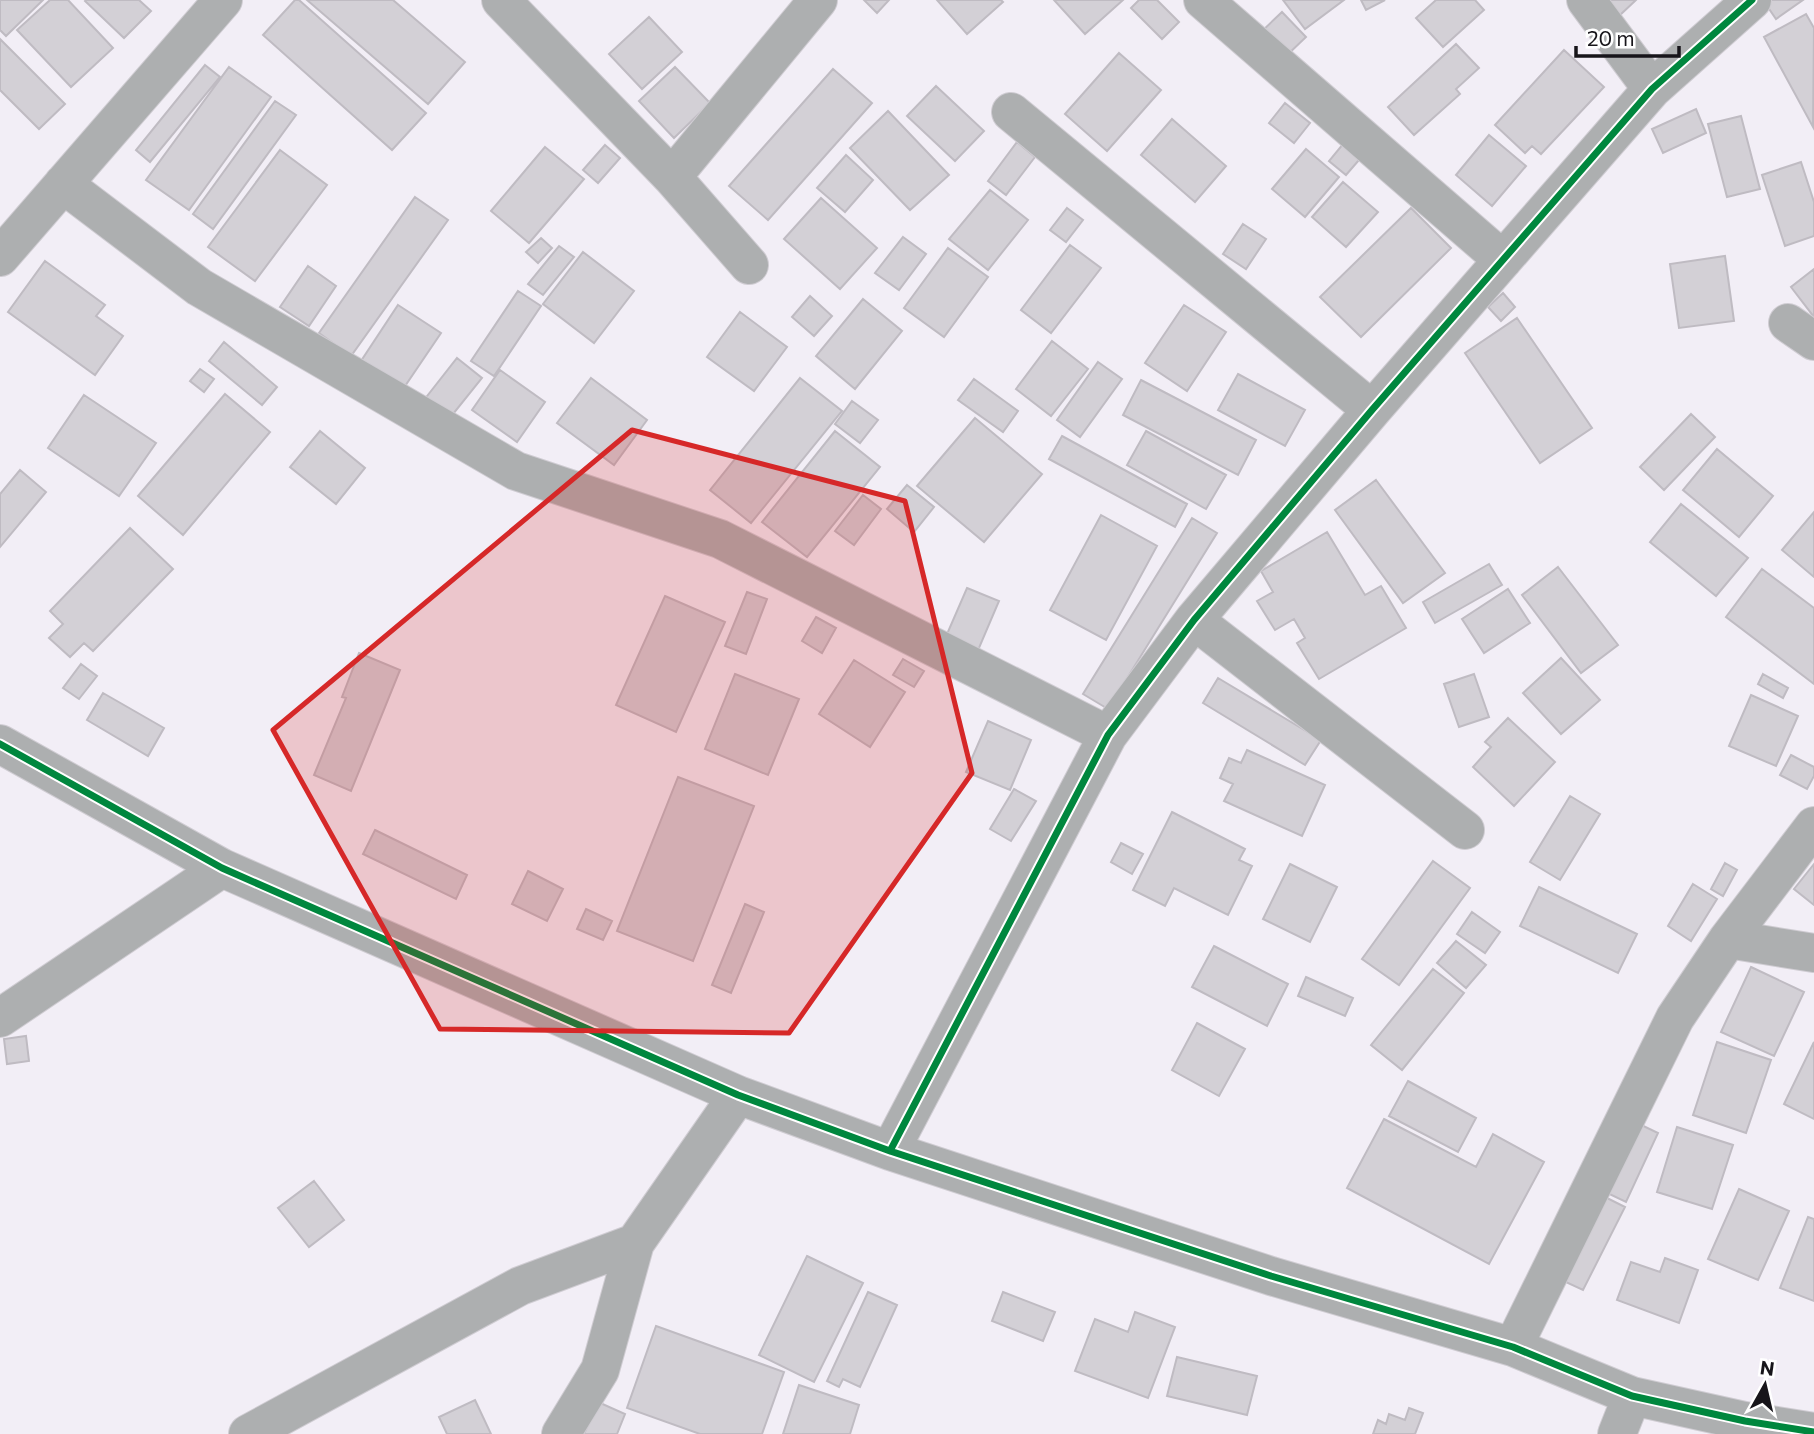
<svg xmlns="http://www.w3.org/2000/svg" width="1814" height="1434" font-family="Commissioner,sans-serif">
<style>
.building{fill:#d3d0d6;stroke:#bfbbc2;stroke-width:2}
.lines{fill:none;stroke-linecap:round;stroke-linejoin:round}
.street-casing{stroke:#cfccd2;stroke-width:40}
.street{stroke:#adafb0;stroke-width:38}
.cycleway-casing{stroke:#fff;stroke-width:11}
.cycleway{stroke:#00873e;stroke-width:7}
.marked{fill:#d62828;fill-opacity:0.2;stroke:#d62828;stroke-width:5;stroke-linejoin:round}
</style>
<rect width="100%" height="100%" fill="#f2eef6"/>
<path class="building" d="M0 0H43L6 36 0 30Z
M50 0H68L113 48 71 87 17 30Z
M86 0H139L151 11 124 38 85 1Z
M295 0H299L426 113 392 150 263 35Z
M307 0H393L465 62 428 104Z
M864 0H889L877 13Z
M937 0H1001L1003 2 967 34Z
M1054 0H1123L1085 34Z
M1139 0H1157L1179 22 1162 39 1131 8Z
M1283 0H1344L1305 29Z
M1361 0H1385L1366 10Z
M1436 0H1475L1484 10 1443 47 1416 18Z
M1605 0H1636L1620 15Z
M1763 0H1803L1776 19Z
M1282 12 1306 37 1284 58 1260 33Z
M1806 14 1814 28 1813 127 1764 37Z
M649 17 682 52 642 89 609 54Z
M0 39 65 104 39 129 0 90Z
M1456 44 1479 68 1456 89 1460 94 1414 135 1388 107Z
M1564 50 1604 87 1541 154 1532 146 1525 153 1495 125Z
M1119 53 1161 90 1107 151 1065 114Z
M205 65 220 77 150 162 136 150Z
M229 67 271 97 189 210 146 180Z
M675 67 710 103 674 138 639 101Z
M833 69 872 103 768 220 729 186Z
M936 86 984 131 955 161 907 116Z
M275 101 296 115 213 229 193 214Z
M1285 103 1310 123 1294 143 1269 123Z
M1696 109 1706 133 1663 153 1652 129Z
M888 111 949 175 910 210 850 148Z
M1741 116 1760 189 1727 197 1708 124Z
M1172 119 1226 166 1195 202 1141 155Z
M1489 135 1526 166 1492 206 1456 175Z
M1348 138 1365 153 1346 175 1329 161Z
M1017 142 1035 157 1006 195 988 181Z
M605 145 620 158 598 183 583 170Z
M545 147 584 179 529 243 491 211Z
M1306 149 1339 177 1305 217 1272 189Z
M280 150 327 185 255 281 208 247Z
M846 155 873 180 845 212 817 188Z
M1801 162 1814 202V236L1785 246 1762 175Z
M1343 182 1378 212 1346 247 1312 217Z
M990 190 1028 220 988 270 949 239Z
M415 197 448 220 351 356 319 333Z
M821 198 877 248 840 289 784 239Z
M1067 208 1083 220 1066 242 1050 230Z
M1411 208 1451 248 1361 337 1320 297Z
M1243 224 1266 239 1246 269 1223 254Z
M903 237 926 254 899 290 875 273Z
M541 238 552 248 538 263 526 252Z
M1070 245 1101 268 1051 333 1021 310Z
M559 246 574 257 543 295 528 284Z
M948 248 988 277 944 337 904 308Z
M583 252 634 291 594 343 543 304Z
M1725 256 1734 321 1679 328 1670 264Z
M45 261 105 305 96 316 123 336 95 375 8 312Z
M308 266 336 286 309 326 280 307Z
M1814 269V317L1791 287Z
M518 291 541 306 494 376 471 361Z
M1503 293 1515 307 1501 321 1488 307Z
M810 296 832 316 814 336 792 317Z
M863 299 902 331 855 389 816 356Z
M398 305 441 333 403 389 361 361Z
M1184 305 1226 332 1187 391 1145 363Z
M740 312 787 347 754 391 707 357Z
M1517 318 1592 428 1540 463 1465 353Z
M1052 341 1088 369 1051 416 1016 389Z
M224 342 277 387 262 405 209 361Z
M457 358 482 378 449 419 424 400Z
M1098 362 1122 379 1080 437 1057 420Z
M200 369 214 379 204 392 190 381Z
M500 370 545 402 517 442 472 410Z
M1238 374 1305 410 1285 446 1218 410Z
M591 378 647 420 614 465 557 423Z
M800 378 842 411 751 523 710 490Z
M974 379 1018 411 1003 432 958 400Z
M1141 380 1256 440 1238 475 1123 415Z
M225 394 270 432 183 535 138 496Z
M84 395 156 443 119 496 48 448Z
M852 401 878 420 860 443 835 424Z
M1691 414 1715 437 1664 490 1640 467Z
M975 418 1042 474 984 542 917 486Z
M320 431 365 468 336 504 290 467Z
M835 431 880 467 807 557 762 522Z
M1146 431 1226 475 1206 509 1127 465Z
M1062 436 1187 504 1175 527 1049 459Z
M1717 449 1773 496 1739 537 1683 490Z
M20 470 46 492 0 547V494Z
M1376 480 1445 573 1403 603 1335 510Z
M907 485 934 507 914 532 887 509Z
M863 495 881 509 854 545 835 531Z
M1681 504 1748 558 1716 596 1650 542Z
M1814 512V577L1782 550Z
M1101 515 1157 546 1106 640 1050 610Z
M1192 518 1217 533 1108 709 1083 694Z
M130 528 173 569 93 651 84 643 70 657 49 638 63 624 50 611Z
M1327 532 1365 595 1381 586 1406 628 1319 679 1297 643 1305 638 1294 619 1275 630 1257 601 1273 592 1261 571Z
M1489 564 1502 585 1435 623 1423 602Z
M1558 567 1618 645 1581 673 1522 595Z
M1762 569 1814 608V684L1726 617Z
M967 588 999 601 976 655 944 641Z
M1508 589 1530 623 1484 653 1462 619Z
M747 592 767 599 746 654 725 646Z
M665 596 725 622 676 732 616 705Z
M816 617 836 628 822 653 802 641Z
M359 653 400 670 351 791 314 775 346 698 342 697Z
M1561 658 1600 700 1561 734 1523 693Z
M903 659 924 671 914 687 893 675Z
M854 660 905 692 870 747 819 714Z
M81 664 97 676 79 699 63 688Z
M735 674 799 699 768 775 705 749Z
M1474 674 1489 717 1459 727 1444 684Z
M1763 674 1788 688 1783 698 1758 684Z
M1218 678 1321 740 1305 765 1203 703Z
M103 693 164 728 148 756 87 720Z
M1751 695 1798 716 1776 766 1729 746Z
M1508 718 1555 762 1514 806 1473 767 1491 747 1485 742Z
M988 721 1031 740 1010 790 966 772Z
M1247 750 1325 785 1302 836 1224 801 1233 784 1220 778 1229 758 1241 763Z
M1791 755 1814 767V776L1807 789 1780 775Z
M678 777 754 806 693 961 617 931Z
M1014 789 1036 801 1011 841 990 829Z
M1570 796 1600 814 1560 880 1530 862Z
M1172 812 1245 849 1239 860 1252 866 1228 915 1174 888 1165 906 1133 890Z
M375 830 467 875 456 899 363 854Z
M1121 843 1143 854 1132 874 1111 862Z
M1433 861 1470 888 1399 985 1362 959Z
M1725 863 1737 870 1723 896 1711 889Z
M1290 864 1337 887 1310 942 1263 919Z
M1814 864V905L1794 889Z
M528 871 563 889 547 921 512 904Z
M1693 884 1717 899 1691 941 1668 926Z
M1539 887 1637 934 1618 973 1520 926Z
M745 904 764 912 731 993 712 985Z
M586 909 612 921 603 940 577 929Z
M1472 912 1500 932 1485 953 1457 934Z
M1456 941 1486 965 1466 988 1437 963Z
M1214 946 1288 984 1267 1026 1192 987Z
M1751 967 1804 992 1774 1056 1721 1032Z
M1433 969 1464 993 1402 1070 1371 1045Z
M1306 977 1353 998 1345 1016 1298 996Z
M1197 1023 1245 1049 1219 1096 1172 1070Z
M26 1036 29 1061 7 1064 4 1039Z
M1717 1042 1771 1060 1746 1133 1693 1115Z
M1814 1042V1119L1784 1104Z
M1408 1081 1476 1118 1458 1152 1389 1116Z
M1384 1119 1476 1167 1493 1134 1544 1162 1489 1264 1347 1188Z
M1633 1121 1658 1133 1626 1202 1601 1190Z
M1677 1127 1733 1145 1712 1209 1657 1192Z
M314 1181 344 1220 309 1247 278 1208Z
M1739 1189 1789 1211 1758 1280 1708 1259Z
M1597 1193 1625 1207 1583 1290 1555 1277Z
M1808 1217 1814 1219V1301L1780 1288Z
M807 1256 863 1283 814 1382 759 1355Z
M1665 1258 1698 1270 1679 1323 1617 1300 1631 1262 1660 1272Z
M868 1292 897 1305 860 1387 843 1379 839 1387 827 1381Z
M1003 1292 1055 1312 1043 1341 992 1321Z
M1135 1312 1175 1327 1148 1398 1075 1371 1095 1319 1128 1332Z
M656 1326 784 1372 762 1434H700L627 1408Z
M1177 1357 1257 1376 1247 1415 1167 1396Z
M799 1385 859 1405 850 1434H783Z
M475 1400 491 1434H447L439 1417Z
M598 1402 625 1414 617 1434H584Z
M1409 1408 1423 1413 1415 1434H1373L1378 1420 1386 1424 1389 1414 1405 1420Z"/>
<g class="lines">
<defs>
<path id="street" d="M501 0 672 177 749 265
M1203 0 1503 260
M1586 0 1652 89
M1011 112 1372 410
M672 177 818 0
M63 184 199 287 516 471 720 539 1108 735
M0 257 223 0
M1788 323 1814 341
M1194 620 1465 830
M0 744 222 868 738 1095 890 1151 1271 1276 1513 1347 1632 1396 1745 1421 1814 1432
M1728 939 1814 953
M0 1018 222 868
M890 1151 1108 735 1194 620 1372 410 1652 89 1752 0
M1513 1347 1675 1018 1728 939 1814 826
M248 1434 520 1286 635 1243
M561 1434 600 1370 635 1243 738 1095
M1617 1434 1632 1396"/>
</defs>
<use href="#street" class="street-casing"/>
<use href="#street" class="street"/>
<defs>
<path id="cycleway" d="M0 744 222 868 738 1095 890 1151 1271 1276 1513 1347 1632 1396 1745 1421 1814 1432
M890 1151 1108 735 1194 620 1372 410 1652 89 1752 0"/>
</defs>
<use href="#cycleway" class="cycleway-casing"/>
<use href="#cycleway" class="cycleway"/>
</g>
<path class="marked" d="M632 430 905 501 972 773 789 1033 440 1029 273 730Z"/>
<g transform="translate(1765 1385) rotate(8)" stroke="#ffffff" stroke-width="5" paint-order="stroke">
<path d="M0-5L12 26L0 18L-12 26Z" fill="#17151a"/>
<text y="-10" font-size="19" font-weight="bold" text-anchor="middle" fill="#17151a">N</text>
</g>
<path d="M1576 46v10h103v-10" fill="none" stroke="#17151a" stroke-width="3.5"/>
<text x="1587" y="46" font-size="21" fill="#17151a" stroke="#ffffff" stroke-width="5" paint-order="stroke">20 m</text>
</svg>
